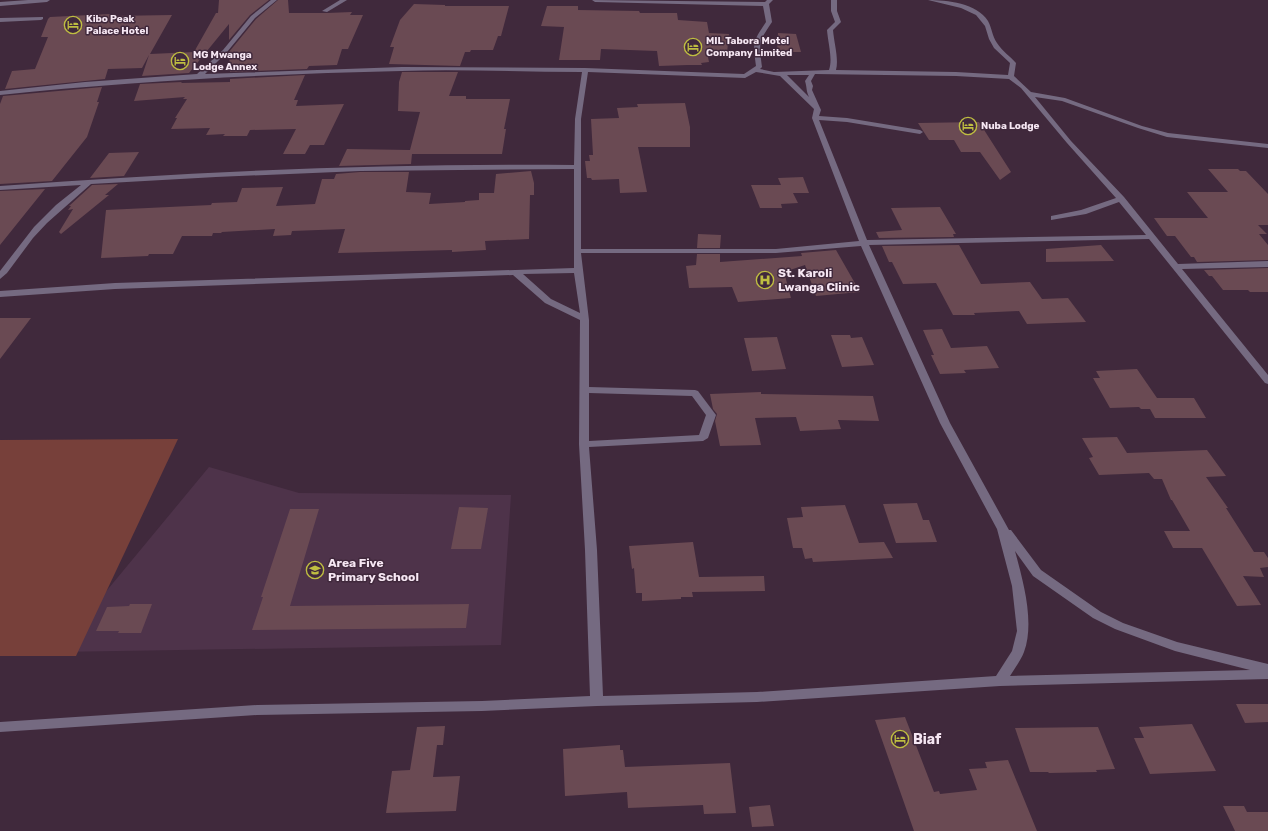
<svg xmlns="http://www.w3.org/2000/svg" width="1268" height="831" font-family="Rubik,sans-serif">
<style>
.built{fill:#4e334a}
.green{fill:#77403a}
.building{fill:#6a4a53}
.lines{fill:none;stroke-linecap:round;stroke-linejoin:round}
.minor{fill:#756a81;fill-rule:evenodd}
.labels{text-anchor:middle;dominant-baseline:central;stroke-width:3;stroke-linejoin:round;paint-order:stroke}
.far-poi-label{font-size:10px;font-weight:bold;fill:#f6e7f3;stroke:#40293c;text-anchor:start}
.poi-label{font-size:12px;font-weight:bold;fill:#f6e7f3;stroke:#40293c;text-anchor:start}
.near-poi-label{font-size:14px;font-weight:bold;fill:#f6e7f3;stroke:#40293c;text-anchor:start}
</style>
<rect width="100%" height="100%" fill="#40293c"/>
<path class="built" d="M209 467 299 493 511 495 501 645 56 652Z"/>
<path class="green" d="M178 439 76 656H0V440Z"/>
<path class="building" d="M219 0H269L250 15 229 40V24L189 73 142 76 149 55 142 68 108 69 105 79 5 89 12 71 35 69 48 37H41L48 19 50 17 110 14H113L112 16 172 15 150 54 194 52 216 13H218Z
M278 0H288L289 13H327L352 12 350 15H363L348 49H342L337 65 309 66 307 69 230 72 229 52 256 19Z
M414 4 445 5V6H509L501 36H498L493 50H471L470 52H465L460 66 389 64 394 47H390L400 20Z
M547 6H578V10L639 11 640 13H677L678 20 707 22 709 33 729 34 727 53 707 52 709 62 701 63 702 65H688L659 66 657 51 601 49 600 60H559L564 27 541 26Z
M778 33 796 34 801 52H777Z
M402 72H458L449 96H466V99H510L504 129H506L502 154H412L411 164 339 166 347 149 410 150 420 112 398 111 399 82Z
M305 75 294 100H298L296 106 344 104 324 145H310L305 154H283L296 129 250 130 247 136H223L225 134 206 135 210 128 171 129 177 118H175L187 99H183L185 97 134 101 140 84 182 82 181 83 230 82V79Z
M102 87 97 102H99L87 137 52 181 0 184V104L3 96Z
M685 103 690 127V147H638L647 192 620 193 619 179 592 180 591 178H587L585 161H590L589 155H593L591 119 619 118 617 108 638 107 637 104Z
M979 122 1011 172 1000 180 980 152H961L954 140H929L918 123Z
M139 152 124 176 90 178 109 153Z
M1208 169H1238L1240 171H1246L1268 194V225H1258L1267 234H1259L1268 245V260L1197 262 1194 257H1191L1175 236H1167L1154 218H1208L1187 192H1228Z
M531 171 534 183V195H530L529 239 485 241 486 250 452 252V250L338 253 345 229 292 231 291 235 273 236 275 229 222 232 221 233H213L212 236H182L173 254H149L148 256 101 258 106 210 211 205 212 203 237 202 242 188 283 187 276 206 315 204 322 179H334L336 174 360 172H409L406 192 431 193 429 204 465 202V201L479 200V193H494L496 174Z
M803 177 809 193H793L798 203 781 204 782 208H760L751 185H781L778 178Z
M118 184 105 195H109L61 234 59 232 73 209 68 210 71 206H69L92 185Z
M45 189 0 245V191Z
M940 207 956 234H953L954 237 879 238 876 232 902 230 891 208Z
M698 234 721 235 720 248H697Z
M959 245 981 284 1030 282 1042 299 1068 298 1086 322 1027 324 1019 311 974 313 975 315H953L936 283 903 284 892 262H889L882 246Z
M1101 245 1114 261 1046 262V249Z
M836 250 860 292 816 296 805 265 784 272 791 298 738 302 732 287 689 288 686 266 696 265 697 254H720V262L802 256 801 253Z
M1268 268V292H1250L1248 290H1223L1212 276H1209L1204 270Z
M0 318H31L0 359Z
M942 329 951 348 987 346 999 368 964 370 966 373 940 374 931 355H934L923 330Z
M831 335H850L851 338 862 337 874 365 842 367Z
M777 337 786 369 752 371 744 338Z
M1137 369 1157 398H1194L1206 418H1155L1150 409H1141L1139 407 1110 408 1093 378H1100L1096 371Z
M761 392V394L873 396 879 421 838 420 841 429 800 431 796 417 755 418 761 445 720 446 715 421 717 414 713 409 710 394Z
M1117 437 1127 453 1207 450 1226 476 1206 477 1228 508H1226L1254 552H1264L1268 558V567L1260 568 1264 577 1243 576 1261 605 1237 606 1202 548H1173L1164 531H1190L1172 500H1171L1162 479H1154L1149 473 1099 475 1089 458 1093 457 1082 438Z
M917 503 923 520H929L937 542 896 543 883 504Z
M845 505 859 543 884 542 893 558 813 562 812 558 805 559 802 548H793L787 518 803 517 801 507Z
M459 507 488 508 481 549H451Z
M290 509H319L290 606 469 604 466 628 252 630 263 597H261Z
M693 542 699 577 764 576 765 591 692 592 693 597H681V599L642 601V593H636L634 568 632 569 629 546Z
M130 604H152L141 633H118L119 631H96L107 607 129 606Z
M1236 704H1268V722L1245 723Z
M905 717 934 792 939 791 940 794 977 790 969 769 987 768 985 762 1008 760 1037 831H914L875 720Z
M1192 724 1216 771 1150 774 1134 738H1144L1139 727Z
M445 726 443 745H437L433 777 460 776 456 811 386 813 392 771 410 770 417 727Z
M1098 727 1115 769 1096 770 1097 772 1049 773 1048 772H1030L1015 728Z
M620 745V750H623L625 767 730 763 736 813 704 814 703 805 628 808 627 792 565 796 563 749Z
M770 805 774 826 752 827 749 807Z
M1223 806H1244L1247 812H1268V831H1235Z"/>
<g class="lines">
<path class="minor" d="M28 0H50L47 2 0 6V2Z
M271 0H277L255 18 227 52 205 74 402 67 585 68 744 74 756 66C753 42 752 43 766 22L763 6 595 2 592 0 765 2 767 0H773L769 4 772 22C758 43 759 42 762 67L760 69 774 72 829 70C833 59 828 43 827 30L835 22 831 11V0H837V11L841 22 833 30C834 43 839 59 836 70L956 72 1008 75 1010 63 994 48 989 39 985 26 976 15 961 8 928 0C947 0 977 3 988 21 992 28 992 36 997 43 1002 51 1010 56 1016 63L1014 76 1031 92 1065 98 1142 126 1168 133 1268 144V148L1167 137 1138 128 1062 101 1035 97 1071 141 1124 197 1178 264 1268 261V267L1182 269 1268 375V384L1265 383 1149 239 869 245 950 423 1009 530H1011L1041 570 1101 612 1123 623 1177 642 1268 664V679L1000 686 757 702 597 706 482 711 257 715 0 732V722L257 705 482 701 590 696 585 550 579 444 580 320 545 303 513 275 115 289 0 297V291L115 283 574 268V169L360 171 216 177 91 184 47 223 33 238 7 273 0 279V271L34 227 56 205 81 185 0 190V186C191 172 382 163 574 165L575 119 582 72C521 72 461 69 401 71 267 74 133 81 0 95V91L85 82 197 74 223 50 251 16ZM588 72 745 78 756 72 780 76 814 109 812 118 859 241 776 249H581V119ZM815 74 956 76 1009 79 1021 88 1067 143 1116 198 1081 210 1051 216V220L1086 214 1119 202 1146 235 867 240 819 120 847 122 920 134 923 132 920 130 847 118 819 116 821 110 812 90 813 86 811 81ZM787 75H809L805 81C807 87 806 91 809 97ZM861 246 940 423 997 529 1012 586 1017 631 1012 651 996 676 757 692 603 696 597 550 589 447 703 441 708 438 716 415 698 391 695 390 589 387V320L581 253H776ZM574 273 580 313 551 299 523 274ZM589 393 692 396 706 415 699 435 589 441ZM1015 551 1033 576 1093 618 1115 629 1175 651 1250 670 1010 676C1015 668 1021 660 1024 652 1035 622 1023 581 1015 551Z
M340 0H347L327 12 322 11Z
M43 17V19L41 20 0 22V18Z"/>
</g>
<defs>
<symbol id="hotel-ring" viewBox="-11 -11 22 22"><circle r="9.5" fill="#40293c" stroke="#bfbe41" stroke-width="1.5"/><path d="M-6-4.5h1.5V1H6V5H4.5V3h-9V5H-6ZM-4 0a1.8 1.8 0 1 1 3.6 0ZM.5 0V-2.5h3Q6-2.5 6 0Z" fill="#bfbe41"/></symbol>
<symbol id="hospital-ring" viewBox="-11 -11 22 22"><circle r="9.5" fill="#40293c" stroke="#bfbe41" stroke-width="1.5"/><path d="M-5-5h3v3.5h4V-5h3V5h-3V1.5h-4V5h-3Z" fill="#bfbe41"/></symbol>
<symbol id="school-ring" viewBox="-11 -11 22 22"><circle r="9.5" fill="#40293c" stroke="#bfbe41" stroke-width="1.5"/><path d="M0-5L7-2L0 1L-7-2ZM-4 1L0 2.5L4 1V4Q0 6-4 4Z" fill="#bfbe41"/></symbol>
</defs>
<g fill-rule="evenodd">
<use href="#hotel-ring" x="63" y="15" width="20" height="20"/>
<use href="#hotel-ring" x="683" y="37" width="20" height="20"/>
<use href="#hotel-ring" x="170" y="51" width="20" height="20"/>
<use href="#hotel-ring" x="958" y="116" width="20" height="20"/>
<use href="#hospital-ring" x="755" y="270" width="20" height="20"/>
<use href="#school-ring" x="305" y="560" width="20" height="20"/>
<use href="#hotel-ring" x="890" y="729" width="20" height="20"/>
</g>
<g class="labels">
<g class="far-poi-label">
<text x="86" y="19">Kibo Peak<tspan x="86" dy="12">Palace Hotel</tspan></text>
<text x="706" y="41">MIL Tabora Motel<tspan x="706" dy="12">Company Limited</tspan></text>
<text x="193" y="55">MG Mwanga<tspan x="193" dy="12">Lodge Annex</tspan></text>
<text x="981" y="126">Nuba Lodge</text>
</g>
<g class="poi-label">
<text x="778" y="273">St. Karoli<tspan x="778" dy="14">Lwanga Clinic</tspan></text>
<text x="328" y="563">Area Five<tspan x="328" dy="14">Primary School</tspan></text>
</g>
<g class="near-poi-label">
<text x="913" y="739">Biaf</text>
</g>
</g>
</svg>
